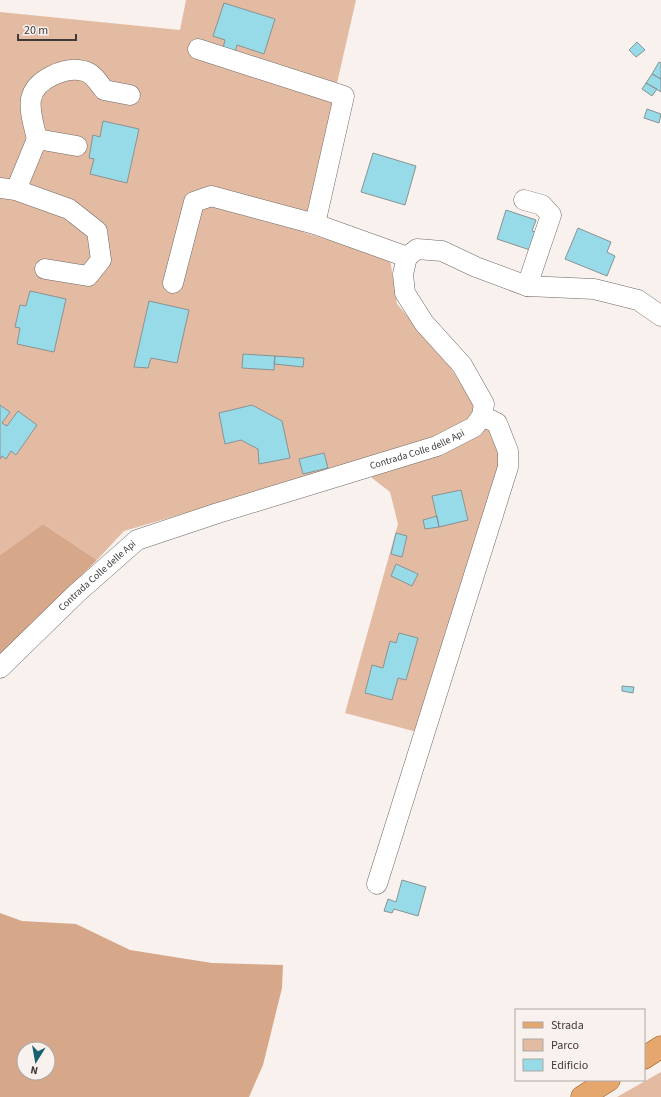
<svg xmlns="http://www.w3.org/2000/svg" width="661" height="1097" font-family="'Source Sans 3',sans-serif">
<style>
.green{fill:#e3bba3}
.forest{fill:#d7a789;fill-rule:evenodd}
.building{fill:#97dae8;stroke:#8a9293}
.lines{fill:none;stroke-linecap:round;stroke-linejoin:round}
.minor-casing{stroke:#6e6864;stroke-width:21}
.major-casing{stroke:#a05a1d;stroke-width:23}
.minor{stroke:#fff;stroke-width:20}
.major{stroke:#e6a76f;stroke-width:22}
.labels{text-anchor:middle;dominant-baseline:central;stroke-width:3;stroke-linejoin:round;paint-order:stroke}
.street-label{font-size:10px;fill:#3d3a38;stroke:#f8f1ed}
</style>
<rect width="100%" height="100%" fill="#f8f1ed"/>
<path class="green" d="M186 0H356L303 232 390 259 397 304 447 362 491 432 503 457 417 732 345 713 398 524 390 492 372 478 370 459 124 531 97 560 43 524 0 555V12L180 30Z
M661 1072V1097H617Z"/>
<path class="forest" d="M43 524 97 560 0 656V555Z
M0 913 22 921 76 924 130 950 212 963 283 965 282 988 263 1065 249 1097H0ZM24 1049H48V1073H24Z"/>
<path class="building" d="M224 3 275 19 264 54 237 45 235 52 223 48 225 40 213 36Z
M637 42 645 50 636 57 629 50Z
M659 62 661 63V79L652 74Z
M652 74 661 79V92L646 83Z
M646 83 657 89 652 96 642 89Z
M647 109 661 114 659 123 644 118Z
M103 121 139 129 127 183 90 174 94 159 89 158 93 135 100 137Z
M373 153 416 166 405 205 361 192Z
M506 210 536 220 532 231 539 233 533 251 497 239Z
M578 228 611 242 607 252 615 256 607 276 565 259Z
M30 291 66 299 54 352 17 344 20 328 15 327 20 305 26 306Z
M149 301 189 310 177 363 151 358 148 368 134 367Z
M243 354 275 356 274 370 242 368Z
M275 356 304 358 303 367 274 364Z
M0 405 10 412 2 423 7 426 18 411 37 425 16 455 11 451 6 459 2 456 0 459Z
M252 405 282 421 290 458 259 464 258 449 241 440 225 444 219 413Z
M324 453 328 468 303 474 299 459Z
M461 490 468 520 439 527 432 496Z
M437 516 439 527 425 529 423 520Z
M396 533 407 536 402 557 391 554Z
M396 564 418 574 412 586 391 576Z
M399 633 418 638 406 680 398 678 392 700 365 693 372 665 383 668 390 641 396 643Z
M622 686 634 687 633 693 622 691Z
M402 880 426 887 418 916 394 909 392 913 384 911 388 899 396 902Z"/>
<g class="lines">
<defs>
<g id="minor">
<path d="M198 49 344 96 315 224"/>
<path d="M37 139C34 126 29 111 31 99 35 79 66 66 84 71 93 73 99 83 104 90L130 95"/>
<path d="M0 188 16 190 69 209 97 231 101 260 88 276 45 269"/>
<path d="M16 190 37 139 77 146"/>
<path d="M524 200 542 205 551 215 527 286"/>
<path d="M173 283 194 202 211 196 315 224 407 257"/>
<path id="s1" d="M0 668 77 593 137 540 218 513 437 446 474 427 482 416 484 404 462 365 424 323 405 293 403 274 407 257 417 249 442 251 476 267 527 286 594 289 638 300 661 316"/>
<path d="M377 884 508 467V451L497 423 482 416"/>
</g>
<path id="major" d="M644 1058 661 1047
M582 1097 609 1080"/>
</defs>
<use href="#minor" class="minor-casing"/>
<use href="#major" class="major-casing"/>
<use href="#minor" class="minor"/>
<use href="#major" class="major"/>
</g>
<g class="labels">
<g class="street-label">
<text stroke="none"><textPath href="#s1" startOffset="482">Contrada Colle delle Api</textPath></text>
<text stroke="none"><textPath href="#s1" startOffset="134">Contrada Colle delle Api</textPath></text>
</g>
</g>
<rect x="515" y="1009" width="130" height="72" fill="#f8f1ed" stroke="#ada8a5"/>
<rect x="523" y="1022" width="20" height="6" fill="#e6a76f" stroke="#ada8a5"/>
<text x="551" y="1029" font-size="12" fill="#3d3a38">Strada</text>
<rect x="523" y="1039" width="20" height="12" fill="#e3bba3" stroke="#ada8a5"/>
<text x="551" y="1049" font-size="12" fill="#3d3a38">Parco</text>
<rect x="523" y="1059" width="20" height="12" fill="#97dae8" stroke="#ada8a5"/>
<text x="551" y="1069" font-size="12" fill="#3d3a38">Edificio</text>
<g transform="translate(36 1061) rotate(191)"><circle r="19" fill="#f8f1ed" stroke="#ada8a5"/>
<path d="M0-3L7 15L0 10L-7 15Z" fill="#16616e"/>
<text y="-6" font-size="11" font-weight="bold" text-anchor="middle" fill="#3d3a38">N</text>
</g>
<path d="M18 34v6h58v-6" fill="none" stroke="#3d3a38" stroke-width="2"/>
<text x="24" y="34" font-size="12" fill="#3d3a38" stroke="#f8f1ed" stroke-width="3" paint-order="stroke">20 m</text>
</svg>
